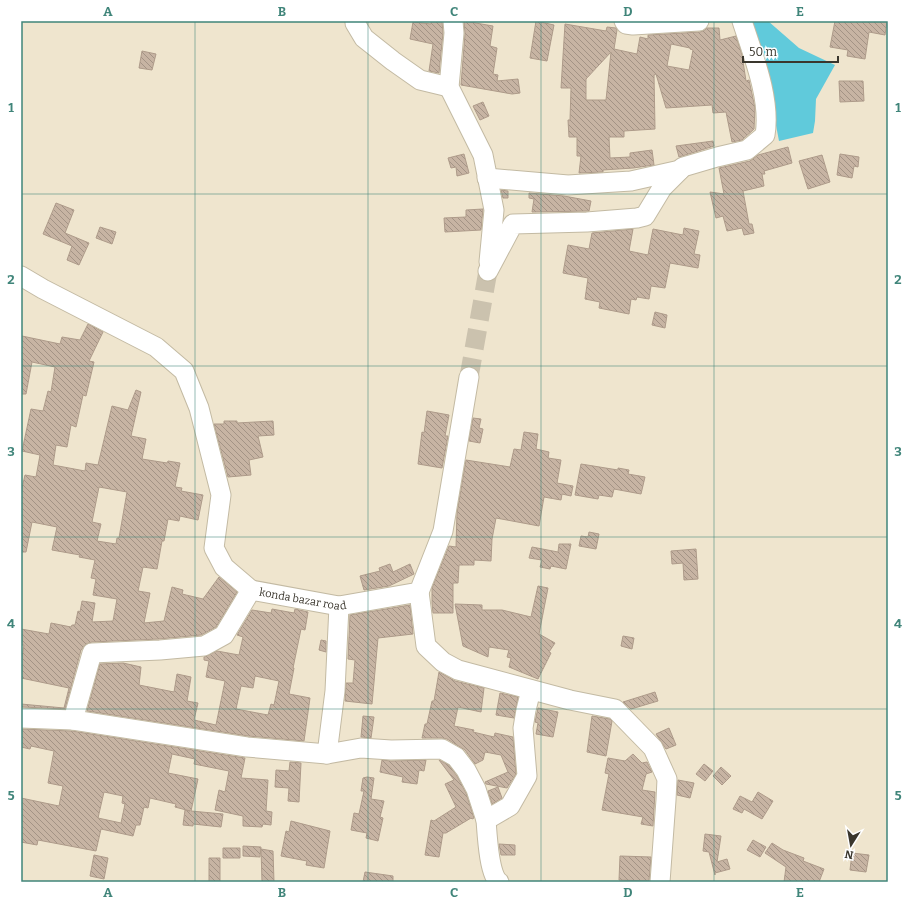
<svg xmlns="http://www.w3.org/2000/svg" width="909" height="903" font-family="Bitter,serif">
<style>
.water{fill:#60cadb}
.building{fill:url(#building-back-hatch);stroke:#ae9b8a;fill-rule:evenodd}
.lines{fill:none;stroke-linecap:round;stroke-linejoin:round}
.minor-tunnel{stroke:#cbc2ae;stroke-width:19;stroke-dasharray:19 10;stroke-linecap:butt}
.minor-casing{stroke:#c3baa3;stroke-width:21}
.minor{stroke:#fff;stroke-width:19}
.grid{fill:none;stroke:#40857a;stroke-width:1;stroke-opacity:0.55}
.labels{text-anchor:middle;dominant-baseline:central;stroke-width:4;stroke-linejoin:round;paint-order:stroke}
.street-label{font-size:11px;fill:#3a362d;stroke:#fff}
.neatline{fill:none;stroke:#40857a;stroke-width:1.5}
.grid-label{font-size:13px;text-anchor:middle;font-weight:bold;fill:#40857a}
</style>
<defs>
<pattern id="building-back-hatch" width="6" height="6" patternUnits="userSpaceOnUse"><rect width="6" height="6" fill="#c7b4a3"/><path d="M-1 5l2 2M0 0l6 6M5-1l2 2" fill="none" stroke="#a39385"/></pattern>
</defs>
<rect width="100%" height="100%" fill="#efe5ce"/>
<path class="water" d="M751 21H768L799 48 835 65 816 99 815 121 813 133 779 141 765 68Z"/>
<path class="building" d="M431 21H442L443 33 439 73 429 71 433 44 410 39 413 22 431 24Z
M464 21 493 26 490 46 497 48 493 74 498 75 497 81 518 79 520 93 512 94 461 85 465 34Z
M536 21 554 25 547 61 530 58Z
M835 21H887L885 35 869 32 865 59 847 56 848 50 830 47Z
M565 24 606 31 607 27 616 28 617 30 614 49 637 54 640 37 648 39V35L700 32 705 30 707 28H719L720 40 736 36 742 55 746 81 749 80 755 108 754 129 742 140 732 142 726 112 713 113 712 105 666 108 656 74 654 75 655 129 624 131V137H609L610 158 630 157V153L652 150 654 165 633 168 603 170V172L579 173 581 156H577V137H569L568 120H570L571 88H561ZM671 44 690 48V49L693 50 689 70 667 66ZM611 52 606 100H586V79Z
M142 51 156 54 152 70 139 68Z
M839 81H863L864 101 840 102Z
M483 102 489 116 480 120 473 106Z
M713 141 714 146 679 157 676 146Z
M788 147 792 163 764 171 765 174H762L764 186 743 191 749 224H752L754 233 744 235 742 228 727 231 723 216 716 218 710 192 724 194 719 168 750 161 758 155Z
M464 154 469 173 457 176 456 167 451 168 448 158Z
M840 154 859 157 858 167 854 166 852 178 837 175Z
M822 155 830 182 808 189 799 161Z
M501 190 508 191V198H503Z
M529 193 564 196 591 201 589 211 532 212 534 199 529 198Z
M56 203 74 210 65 233 89 243 79 265 67 260 72 246 43 234Z
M483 209 481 230 445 232 444 218 466 217V210Z
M100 227 116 232 112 244 96 238Z
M684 228 699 231 694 254 700 255 698 268 670 263 665 288 651 286 649 299 637 297 636 300 631 299 629 314 599 308 600 302 585 299 588 278 563 273 568 245 589 249 592 233 633 229 629 251 648 255 653 229 683 235Z
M655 312 667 315 665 328 652 325Z
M88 324 103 332 89 361 94 362 86 396 83 395 76 427 71 425 67 447 56 445 53 465 85 471 86 463 98 465 112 406 128 410 136 390 141 392 131 436 146 439 142 459 167 463 168 461 180 463 175 487 182 488 181 491 203 495 198 520 180 516 179 521 168 519 164 541H162L157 569 143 567 138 591 150 593 144 623 164 621 172 587 183 590 182 594 203 599 219 577 237 592 216 627 201 635 159 639 92 642 86 644 81 650 65 709 21 707V704L64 708 69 688 21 678V663L24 645H21V629L49 634 51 623 71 627 72 625H75L78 611 80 612 82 601 95 603 92 622 113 621 117 599 93 595 96 579 91 578 95 560 79 557 80 555 52 550 57 527 32 522 26 552H21V492L25 475 36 477 40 455 22 451 31 409 43 411 48 391 51 392 55 367 32 362 26 394H21V342L22 336 60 344 62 337 80 340ZM99 487 127 492 119 538H117L116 544 97 541 101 524 92 522Z
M427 411 449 415 445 436H448L442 468 418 464 422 432 424 433Z
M473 418 481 419 479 428 483 429 480 443 469 441Z
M224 421H237V423L273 421 274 435 258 436 263 457 249 460 251 475 228 477 214 424H224Z
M524 432 538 434 536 449 549 452 548 458 561 460 557 483 573 486 571 496 562 494 561 500 544 497 539 526 496 518 492 539 491 561 474 560V565H459L458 583H453V613H433L432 603V588L449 546 456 547 457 513 466 460 510 467 514 449 521 450Z
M581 464 618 470V468L629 470 628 474 645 477 641 494 614 489 612 497 599 495 598 499 575 495Z
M589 532 599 534 596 549 579 546 581 536 588 537Z
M559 544H571L566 569 551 566 550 569 540 567 542 560 529 558 532 547 558 552Z
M696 549 698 579 684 580 683 563 672 564 671 551Z
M390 564 393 572 410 564 414 574 389 586 364 590 360 576 380 571 379 568Z
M538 586 548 588 539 634 555 643 549 652 551 653 538 679 509 667 511 658 507 657 509 650 489 647 488 657 463 646 455 604 482 605V610H502L531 617Z
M410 605 413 634 378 638 372 704 345 701 346 683H353L355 660 348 659 350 615Z
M272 609 294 613 295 609 308 612 305 630 301 629 293 668H294L289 694 310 698 304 741 248 736 87 711 100 664 123 663 141 667 139 685 174 692 177 674 191 677 187 701 198 703 194 720 216 725 225 681 206 677 209 661 204 660V657L217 651 239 655 243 637 237 635 252 610 271 613ZM255 676 279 681 274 705 271 704 268 715 236 709 241 686 253 688Z
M623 636 634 638 632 649 621 646Z
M321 640 326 641V652L319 650Z
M439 672 455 681 484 688 481 712 458 707 454 726 474 730 473 732 494 737 495 733 513 737 516 774 507 788 486 784 485 782 508 772 501 755 485 752 483 760 475 764 465 750 447 739 442 738H422L425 724H427L432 701H434Z
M655 692 658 701 631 709 623 702Z
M500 693 518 697 514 718 496 715Z
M538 708 558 712 553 737 536 734 538 723 535 722Z
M363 716 374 717 371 738 361 737Z
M592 716 610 719 612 721 606 756 587 752Z
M669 728 676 745 666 749 656 734Z
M21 729 72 731 245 758 241 778 268 780 266 811 272 812 271 825 263 824 262 827 243 826V816L215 810 219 790 225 792 229 771 194 764 195 759 172 754 168 773 198 779 191 811 223 814 221 827 193 824V826L183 825 185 810 190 811 175 807 176 804 150 798 148 808 144 807 140 825H136L133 836 101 829 96 851 38 840 37 845 21 842V798L59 806 63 786 48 783 54 751 31 746 30 749 21 747ZM104 792 123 796 122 803 125 804 121 823 98 818Z
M633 754 642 763 647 762 652 772 646 774 642 790 655 792 653 826 641 824 643 817 602 810 609 774 605 773 608 758 625 761Z
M382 760 391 761 426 760 424 771 419 770 417 784 402 782 403 777 380 772Z
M439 760 449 765 457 776 466 793 474 818 472 819 471 818 446 833H443L439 857 425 855 431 820 434 821 456 807 445 784 454 780Z
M290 762 301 763 299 802 288 801 289 788 275 787 276 770 289 771Z
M704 764 713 771 705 781 696 774Z
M721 767 731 776 722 785 713 776Z
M367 777 374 778 371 799 384 801 380 817 383 818 378 841 366 838 367 833 351 830 354 813 359 814 364 791H361L363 778Z
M678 780 694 783 690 798 677 795Z
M498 787 502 798 492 804 488 791Z
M758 792 773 801 762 819 744 809 742 813 733 809 740 796 752 802Z
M291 821 330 831 324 868 306 865 307 861 281 856 286 831 289 832Z
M705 834 721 836 717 862 727 859 730 869 715 873V875L709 852 703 851Z
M753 840 766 847 760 857 747 850Z
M772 843 783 850 804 858 803 861 824 869 819 882H784L786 867 765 853Z
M499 844 515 845V855H501Z
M243 846 261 847 260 857 243 856Z
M223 848H240V858H223Z
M261 849 273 851 274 882H262Z
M852 853 869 855 866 872 850 870Z
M94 855 108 858 104 879 90 876Z
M620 856 651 857 649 881 619 880Z
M209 858H220V882H209Z
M365 872 393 876V882H363Z"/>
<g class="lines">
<path class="minor-tunnel" d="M469 377 488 271"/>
<defs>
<g id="minor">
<path d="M355 21V23L364 38 393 61 420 80 449 87"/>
<path d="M453 21 454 33 449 87 483 155 494 210 489 262"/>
<path d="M624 21 626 24 633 25 699 21"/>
<path d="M487 178 568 185 631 181 680 170"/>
<path d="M488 271 513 224 587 222 637 218 645 216 662 188 683 167 717 157 747 150 765 135C771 99 753 55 742 21"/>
<path d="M21 276 43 289 156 347 184 371 199 408 221 495 214 548 224 567 251 590"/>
<path d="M419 592 426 646 443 662 458 670 570 700 615 709 653 748 667 779 666 800 660 882"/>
<path id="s1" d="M21 718 73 720 92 653 160 650 204 646 224 635 251 590 339 606 419 592 443 531 469 377"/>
<path d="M73 720 247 747 327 754 361 748 391 750 442 749 456 757 466 770 476 789 486 820"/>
<path d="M327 754 335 691 339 606"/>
<path d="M499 882C489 876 487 832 486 820L510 806 527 776 523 728 526 710 531 690"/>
</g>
</defs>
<use href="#minor" class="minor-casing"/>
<use href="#minor" class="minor"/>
</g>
<path class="grid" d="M195 21V882M368 21V882M541 21V882M714 21V882M21 194H888M21 366H888M21 537H888M21 709H888"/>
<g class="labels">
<g class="street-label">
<text stroke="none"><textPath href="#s1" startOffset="362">konda bazar road</textPath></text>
</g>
</g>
<rect width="909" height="903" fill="none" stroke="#ffffff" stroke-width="44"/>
<g transform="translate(851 845) rotate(191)" stroke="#ffffff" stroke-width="3" paint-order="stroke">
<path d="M0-3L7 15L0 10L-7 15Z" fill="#3a362d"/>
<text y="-6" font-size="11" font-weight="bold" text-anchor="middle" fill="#3a362d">N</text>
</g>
<path d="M743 56v6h95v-6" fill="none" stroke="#3a362d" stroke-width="2"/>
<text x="749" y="56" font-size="12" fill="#3a362d" stroke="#ffffff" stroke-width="3" paint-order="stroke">50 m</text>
<rect x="22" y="22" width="865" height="859" class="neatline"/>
<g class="grid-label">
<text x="108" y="16">A</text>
<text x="282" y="16">B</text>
<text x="454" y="16">C</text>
<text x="628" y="16">D</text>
<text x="800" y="16">E</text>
<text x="11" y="112">1</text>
<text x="898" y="112">1</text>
<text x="11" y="284">2</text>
<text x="898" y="284">2</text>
<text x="11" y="456">3</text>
<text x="898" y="456">3</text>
<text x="11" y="628">4</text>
<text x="898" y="628">4</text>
<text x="11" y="800">5</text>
<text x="898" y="800">5</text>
<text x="108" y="897">A</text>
<text x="282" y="897">B</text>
<text x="454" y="897">C</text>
<text x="628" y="897">D</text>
<text x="800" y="897">E</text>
</g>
</svg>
